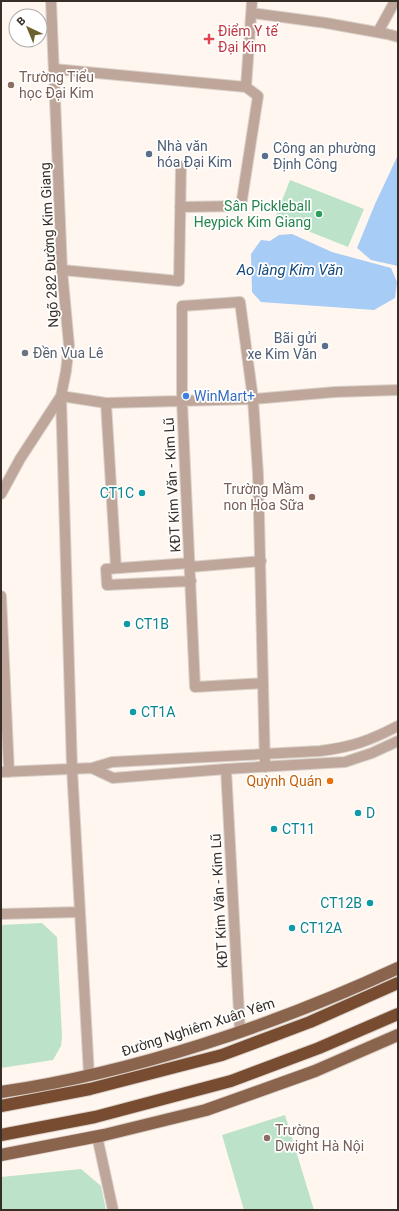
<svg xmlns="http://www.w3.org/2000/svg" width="399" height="1211" font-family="Roboto,sans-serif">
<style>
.green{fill:#bce3c9}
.water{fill:#a7ccf6}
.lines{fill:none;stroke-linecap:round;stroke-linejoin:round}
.street-casing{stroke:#dbd2cb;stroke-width:12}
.primary-casing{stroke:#dbd2cb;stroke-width:14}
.highway-casing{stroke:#dbd2cb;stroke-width:14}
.street{stroke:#bea79a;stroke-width:10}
.primary{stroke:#8b644d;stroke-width:12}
.highway{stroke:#784c31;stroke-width:12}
.health-dot{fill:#e0444e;stroke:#fff;stroke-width:1.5}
.education-dot{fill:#8d6e63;stroke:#fff;stroke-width:1.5}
.service-dot{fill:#5c6f8a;stroke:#fff;stroke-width:1.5}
.leisure-dot{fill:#2e9e5b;stroke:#fff;stroke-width:1.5}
.worship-dot{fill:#6b7280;stroke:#fff;stroke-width:1.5}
.shop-dot{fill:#3f7fe0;stroke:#fff;stroke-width:1.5}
.culture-dot{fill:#0f9aa8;stroke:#fff;stroke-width:1.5}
.food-dot{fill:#e8710a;stroke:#fff;stroke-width:1.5}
.labels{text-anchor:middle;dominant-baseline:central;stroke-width:3.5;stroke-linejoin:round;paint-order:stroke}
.health-label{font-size:14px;fill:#be3a42;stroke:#fff;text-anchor:start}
.education-label{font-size:14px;fill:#785e54;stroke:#fff;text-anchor:start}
.service-label{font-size:14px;fill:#4e5e75;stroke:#fff;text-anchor:start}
.leisure-label{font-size:14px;fill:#27864d;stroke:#fff;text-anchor:end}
.street-label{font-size:14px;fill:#362e27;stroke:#fff}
.worship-label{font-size:14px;fill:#5b616d;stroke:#fff;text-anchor:start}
.shop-label{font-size:14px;fill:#366cbe;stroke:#fff;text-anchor:start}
.culture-label{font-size:14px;fill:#0d838f;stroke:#fff;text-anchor:start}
.food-label{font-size:14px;fill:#c56008;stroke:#fff;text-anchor:end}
.water-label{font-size:15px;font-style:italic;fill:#14497c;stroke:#fff}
</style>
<rect width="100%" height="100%" fill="#fff6ef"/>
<path class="green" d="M290 180 364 209 348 247 275 218Z
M42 923 57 937 62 1036 61 1046 53 1060 1 1068V925Z
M285 1115 314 1210H244L222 1135Z
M81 1169 101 1186 106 1210H1V1177Z"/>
<path class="water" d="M398 155V266L371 260 357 248 375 204Z
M292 234 332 252 391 268 397 282 395 298 374 310 261 302 252 292 251 254 261 240 270 241 279 235Z"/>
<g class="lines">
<defs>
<path id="street" d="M252 13 326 23 387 34 398 37
M378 32 395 1
M54 69 246 87
M180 207 241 206 258 96 246 87 252 1
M62 270 179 281 181 166
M61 396 72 768 89 1075
M61 396 106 403 253 399 335 392 398 390
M106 403 116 568
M1 494 20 459 61 396 66 371 69 345 62 270 51 1
M190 563 106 569 107 585 191 581
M190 567 261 561
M1 596 9 772
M263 683 195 687 182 401V306L240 302 253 399 258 474 265 767
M92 768 113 778 226 769 345 762 372 753 398 741
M226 769 240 1032
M1 772 92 768 112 762 320 751C352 747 369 741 398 726
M1 914 80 912
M97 1136 113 1210"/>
<path id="primary" d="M1 1092C136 1072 275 1025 398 968
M1 1155 104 1135 206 1110 315 1071 398 1035"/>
<path id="highway" d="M1 1106 90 1089 222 1055 310 1022 398 983
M1 1135 95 1117 231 1081 319 1048 398 1014"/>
</defs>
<use href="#street" class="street-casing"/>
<use href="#primary" class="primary-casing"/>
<use href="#highway" class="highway-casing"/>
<use href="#street" class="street"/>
<use href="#primary" class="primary"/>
<use href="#highway" class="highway"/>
</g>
<path class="health-dot" d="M207 33h4v4h4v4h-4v4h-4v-4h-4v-4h4z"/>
<g class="education-dot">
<circle cx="11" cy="85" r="4"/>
<circle cx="312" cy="497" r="4"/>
<circle cx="267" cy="1138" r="4"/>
</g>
<g class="service-dot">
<circle cx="149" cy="154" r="4"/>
<circle cx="265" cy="156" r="4"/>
<circle cx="325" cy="346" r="4"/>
</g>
<circle class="leisure-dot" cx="319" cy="214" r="4"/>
<circle class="worship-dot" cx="25" cy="353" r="4"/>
<circle class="shop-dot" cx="186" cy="396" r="4"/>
<g class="culture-dot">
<circle cx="142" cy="493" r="4"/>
<circle cx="127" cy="624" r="4"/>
<circle cx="133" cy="712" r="4"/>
<circle cx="358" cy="813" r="4"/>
<circle cx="274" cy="829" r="4"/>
<circle cx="370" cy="903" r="4"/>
<circle cx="292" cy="928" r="4"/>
</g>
<circle class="food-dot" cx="330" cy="781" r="4"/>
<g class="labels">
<g class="health-label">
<text x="218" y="31">Điểm Y tế<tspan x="218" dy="16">Đại Kim</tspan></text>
</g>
<g class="education-label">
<text x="19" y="77">Trường Tiểu<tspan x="19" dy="16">học Đại Kim</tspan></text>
<text x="304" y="489" text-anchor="end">Trường Mầm<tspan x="304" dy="16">non Hoa Sữa</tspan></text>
<text x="275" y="1130">Trường<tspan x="275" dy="16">Dwight Hà Nội</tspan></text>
</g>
<g class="service-label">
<text x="157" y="146">Nhà văn<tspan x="157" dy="16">hóa Đại Kim</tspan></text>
<text x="273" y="148">Công an phường<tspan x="273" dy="16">Định Công</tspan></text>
<text x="317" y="338" text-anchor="end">Bãi gửi<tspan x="317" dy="16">xe Kim Văn</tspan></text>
</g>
<g class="leisure-label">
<text x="311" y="206">Sân Pickleball<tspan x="311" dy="16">Heypick Kim Giang</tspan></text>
</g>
<g class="street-label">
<text transform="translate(49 245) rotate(-93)">Ngõ 282 Đường Kim Giang</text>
<text transform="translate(172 485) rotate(-93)">KĐT Kim Văn - Kim Lũ</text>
<text transform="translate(219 901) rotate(-93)">KĐT Kim Văn - Kim Lũ</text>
<text transform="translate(198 1027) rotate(-18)">Đường Nghiêm Xuân Yêm</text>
</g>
<g class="worship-label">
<text x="33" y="353">Đền Vua Lê</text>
</g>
<g class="shop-label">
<text x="194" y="396">WinMart+</text>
</g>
<g class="culture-label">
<text x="134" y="493" text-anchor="end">CT1C</text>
<text x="135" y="624">CT1B</text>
<text x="141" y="712">CT1A</text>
<text x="366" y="813">D</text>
<text x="282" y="829">CT11</text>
<text x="362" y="903" text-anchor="end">CT12B</text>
<text x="300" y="928">CT12A</text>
</g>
<g class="food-label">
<text x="322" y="781">Quỳnh Quán</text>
</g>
<g class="water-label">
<text x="290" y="270">Ao làng Kim Văn</text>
</g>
</g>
<rect width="399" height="1211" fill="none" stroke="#362e27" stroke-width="4"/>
<g transform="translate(28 28) rotate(316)"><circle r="19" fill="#ffffff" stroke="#afaba9"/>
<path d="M0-3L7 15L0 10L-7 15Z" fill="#6c612e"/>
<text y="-6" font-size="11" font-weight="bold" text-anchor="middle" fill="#362e27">B</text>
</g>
</svg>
